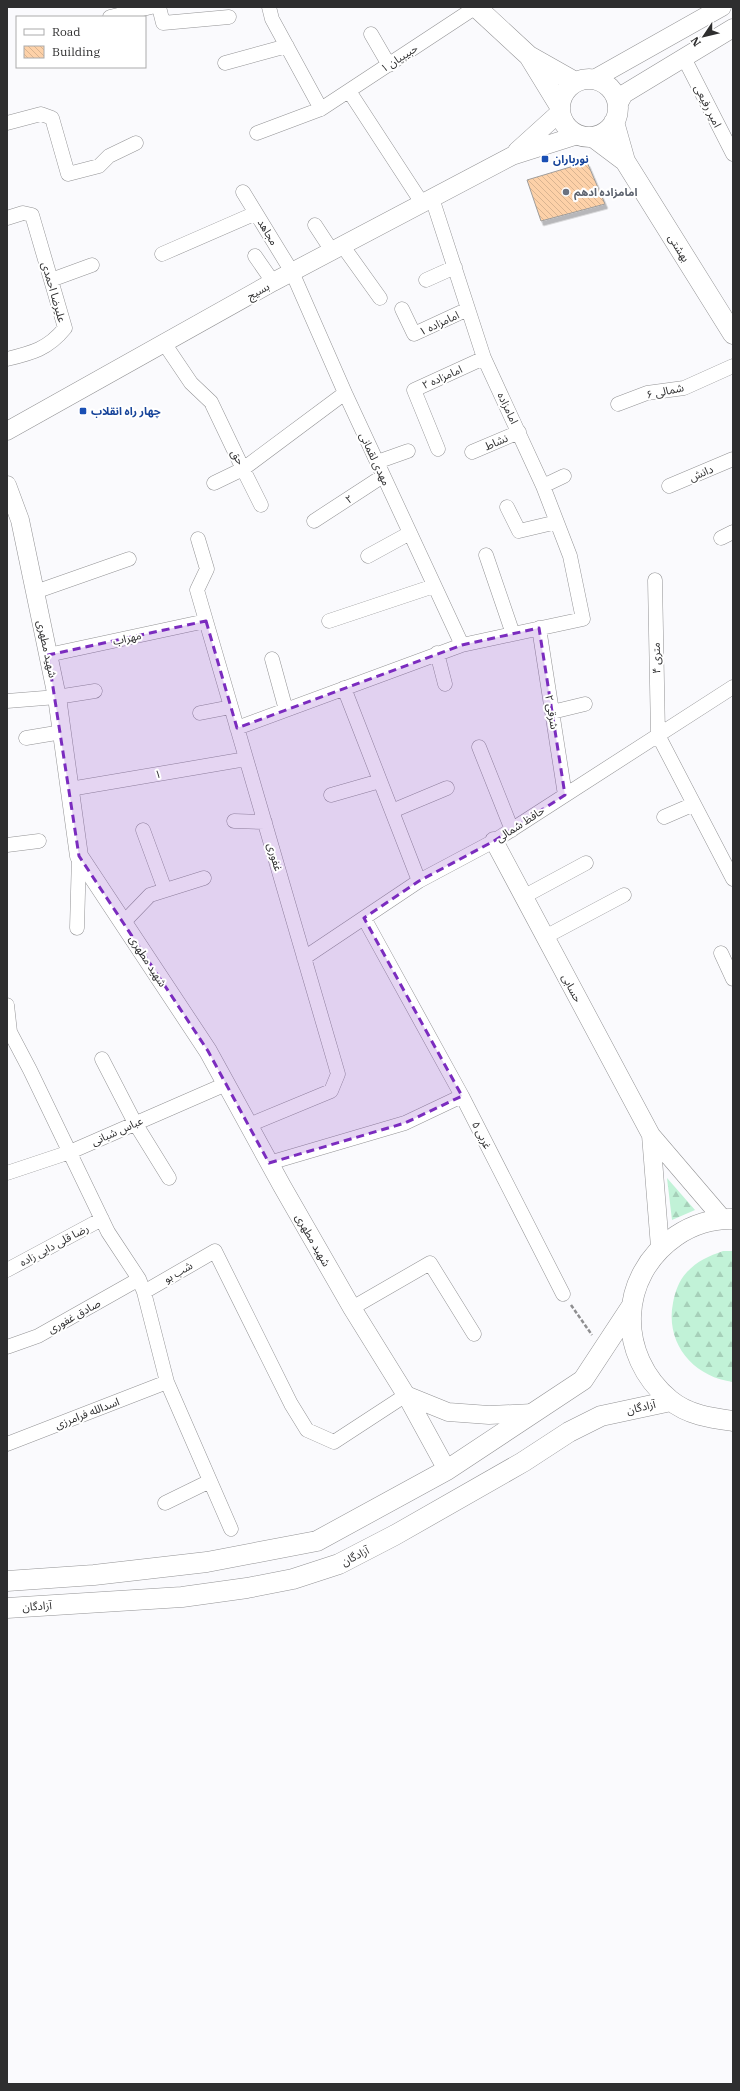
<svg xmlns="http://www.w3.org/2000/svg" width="740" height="2091" font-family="'IBM Plex Serif','Noto Sans Arabic',serif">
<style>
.forest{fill:url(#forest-firs)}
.building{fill:url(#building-back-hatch);stroke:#9f9d9b;filter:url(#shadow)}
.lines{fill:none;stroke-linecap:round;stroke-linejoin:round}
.minor-casing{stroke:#939395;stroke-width:15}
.tertiary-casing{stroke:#939395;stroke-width:19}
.secondary-casing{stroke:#939395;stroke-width:21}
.path{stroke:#8e8e90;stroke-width:2.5;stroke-dasharray:4 2;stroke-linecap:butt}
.minor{stroke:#fff;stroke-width:14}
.tertiary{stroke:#fff;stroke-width:18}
.secondary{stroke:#fff;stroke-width:20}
.marked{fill:#7b2cbf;fill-opacity:0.2;stroke:#7b2cbf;stroke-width:3;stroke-dasharray:8 5;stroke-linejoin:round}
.transit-dot{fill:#1a4fb4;stroke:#fff;stroke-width:1.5}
.worship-dot{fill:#6b7280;stroke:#fff;stroke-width:1.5}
.labels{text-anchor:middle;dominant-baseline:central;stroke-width:4;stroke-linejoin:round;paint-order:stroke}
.street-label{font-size:11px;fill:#2e2e2f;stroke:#fff}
.transit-label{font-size:11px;font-weight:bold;fill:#164399;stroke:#fff;text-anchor:start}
.worship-label{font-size:11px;font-weight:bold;fill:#5b616d;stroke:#fff;text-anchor:start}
</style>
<defs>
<pattern id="forest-firs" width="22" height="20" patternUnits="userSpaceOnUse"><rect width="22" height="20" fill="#c1f2d7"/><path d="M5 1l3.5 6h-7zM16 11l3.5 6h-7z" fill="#a6d0b9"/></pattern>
<pattern id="building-back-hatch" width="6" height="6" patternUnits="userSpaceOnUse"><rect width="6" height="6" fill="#fdd1a8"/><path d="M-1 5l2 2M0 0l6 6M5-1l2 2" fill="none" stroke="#d9b491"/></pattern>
<filter id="shadow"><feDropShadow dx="2.5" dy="4.5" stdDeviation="0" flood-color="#0004"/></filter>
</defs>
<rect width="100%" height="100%" fill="#fafafd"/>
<path class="forest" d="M667 1178 695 1210 672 1220Z
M723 1251H733V1382C693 1377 665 1343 673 1303 675 1292 679 1280 687 1272 697 1261 709 1256 723 1251Z"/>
<path class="building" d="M587 162 605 204 541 221 527 180Z"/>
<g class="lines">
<defs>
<path id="minor" d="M159 7 163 23 229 17
M269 7 272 19 321 109
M110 17 151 7
M371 34 389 65
M684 58 733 154
M225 63 287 46
M349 91 422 203
M7 123 41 114 52 118 68 174 99 166 109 156 136 143
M257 133 321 109 476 7
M243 192 292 272 345 393 462 645
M7 218 23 213 32 215 65 328C48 349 32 353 7 359
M315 225 332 251
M342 245 380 298
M162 254 256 213
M255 256 273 282
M51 280 92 265
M426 280 455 267
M402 309 414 334 468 309
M164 343 191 383 211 402 243 469 345 393
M618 404 647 393 684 388 733 366
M438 449 414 390 484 358
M472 452 519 432
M377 462 408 451
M214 483 243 469 261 505
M543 486 564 476
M669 486 733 459
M507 507 519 531 557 522
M314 521 383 476
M721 538 733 532
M198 539 207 569 197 590 338 1074 331 1091 249 1125
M486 555 513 634
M368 556 410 533
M655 580 658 735 733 879
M35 592 129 559
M329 621 434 586
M539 628 565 795
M437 653 445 684
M48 655 206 621
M272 659 286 710
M344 688 419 881
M7 701 57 697 95 691
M552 712 585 704
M200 713 231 707
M237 728 462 645 583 619 570 556 543 486 484 358 432 198
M26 738 62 732
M479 747 512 830
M70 789 246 759
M331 795 380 781
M392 811 447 788
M664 817 694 804
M234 821 265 822
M143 830 165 890
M7 845 39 841
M523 897 586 863
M364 918 462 1096 563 1294
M123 923 150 895 204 878
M77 928 79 856
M545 937 624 895
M721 953 733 979
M304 958 419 881 494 841 733 687
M7 1005 10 1032 30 1070 108 1232 139 1279 144 1292 215 1251 291 1404 307 1430 334 1442 406 1395
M102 1059 135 1123 169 1178
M269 1163 405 1123 462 1096
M7 1173 70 1152 226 1084
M7 1270 102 1219
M144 1292 167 1382 231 1529
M352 1308 430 1263 474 1334
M7 1347 38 1336 139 1279
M7 1444 167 1382
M165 1503 210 1481"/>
<path id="tertiary" d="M594 79 722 7
M618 105 624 94 733 28
M517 151 559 113
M7 431 273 282 512 156 578 135
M7 485 20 520 57 697 79 856 208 1051 282 1186 352 1308 406 1395 447 1470
M494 841 651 1135 722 1218
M651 1135 660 1247
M406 1395 448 1412 489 1415 533 1413"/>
<path id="secondary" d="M476 7 529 56
M560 108a29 29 0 1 1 58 0a29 29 0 1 1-58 0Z
M559 105 529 56 575 82
M593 137 625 161 614 122
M625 161 733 334
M733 1219C713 1218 692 1225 676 1236 618 1276 616 1355 670 1400 688 1415 711 1418 733 1421
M7 1581 94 1575 207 1562 317 1541 447 1470 583 1380 631 1307
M7 1608 182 1597 247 1588 293 1579 339 1564 395 1535 523 1462 569 1432 601 1416 671 1401"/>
</defs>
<use href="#minor" class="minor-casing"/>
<use href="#tertiary" class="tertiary-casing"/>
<use href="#secondary" class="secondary-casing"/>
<path class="path" d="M571 1305 592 1335"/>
<use href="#minor" class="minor"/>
<use href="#tertiary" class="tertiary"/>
<use href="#secondary" class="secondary"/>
</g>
<path class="marked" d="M206 621 237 728 462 645 539 628 565 795 494 841 419 881 364 918 462 1096 405 1123 269 1163 208 1051 79 856 48 655Z"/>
<g class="transit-dot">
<rect x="541" y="155" width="8" height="8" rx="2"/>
<rect x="79" y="407" width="8" height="8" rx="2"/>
</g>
<circle class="worship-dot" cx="566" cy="192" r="4"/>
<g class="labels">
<g class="street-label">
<text transform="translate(399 58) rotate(-33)">حبیبیان ۱</text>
<text transform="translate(708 106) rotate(63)">امیر رفیعی</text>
<text transform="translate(268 232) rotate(59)">مجاهد</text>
<text transform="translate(679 248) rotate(58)">بهشتی</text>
<text transform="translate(258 291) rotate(-29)">بسیج</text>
<text transform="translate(54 292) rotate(74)">علیرضا احمدی</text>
<text transform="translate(439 323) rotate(-25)">امامزاده ۱</text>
<text transform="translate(442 377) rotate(-24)">امامزاده ۲</text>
<text transform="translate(665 391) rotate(-12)">شمالی ۶</text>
<text transform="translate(508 408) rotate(65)">امامزاده</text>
<text transform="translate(496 442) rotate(-23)">نشاط</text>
<text transform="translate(238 457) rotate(61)">حق</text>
<text transform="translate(375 459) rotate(65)">مهدی لقمانی</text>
<text transform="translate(701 473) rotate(-23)">دانش</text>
<text transform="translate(349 499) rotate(-33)">۲</text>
<text transform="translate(127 638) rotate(-12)">مهراب</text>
<text transform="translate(47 649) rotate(78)">شهید مطهری</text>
<text transform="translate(656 658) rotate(-91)">۴ متری</text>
<text transform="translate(552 712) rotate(81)">۲ شرقی</text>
<text transform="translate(158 774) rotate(-10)">۱</text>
<text transform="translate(520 824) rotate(-33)">حافظ شمالی</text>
<text transform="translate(275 857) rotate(74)">غفوری</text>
<text transform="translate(148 961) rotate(57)">شهید مطهری</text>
<text transform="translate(572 988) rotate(62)">حسابی</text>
<text transform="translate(117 1131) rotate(-24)">عباس شبانی</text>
<text transform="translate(482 1135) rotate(63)">۵ غربی</text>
<text transform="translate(313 1240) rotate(60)">شهید مطهری</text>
<text transform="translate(54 1245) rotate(-28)">رضا قلی دایی زاده</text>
<text transform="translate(178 1272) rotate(-30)">شب بو</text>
<text transform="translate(74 1316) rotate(-29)">صادق غفوری</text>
<text transform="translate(641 1407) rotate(-13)">آزادگان</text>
<text transform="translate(87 1413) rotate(-21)">اسدالله فرامرزی</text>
<text transform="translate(355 1556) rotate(-27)">آزادگان</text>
<text transform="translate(37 1606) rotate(-4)">آزادگان</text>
</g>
<g class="transit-label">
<text x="553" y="159">نورباران</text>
<text x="91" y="411">چهار راه انقلاب</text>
</g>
<g class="worship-label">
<text x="574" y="192">امامزاده ادهم</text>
</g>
</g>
<rect width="740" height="2091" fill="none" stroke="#2e2e2f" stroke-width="16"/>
<rect x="16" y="16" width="130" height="52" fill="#ffffff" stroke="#ababac"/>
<rect x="24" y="29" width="20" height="6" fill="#ffffff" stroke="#ababac"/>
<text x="52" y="36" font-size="12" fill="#2e2e2f">Road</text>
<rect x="24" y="46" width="20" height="12" fill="url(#building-back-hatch)" stroke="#ababac"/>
<text x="52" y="56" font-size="12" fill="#2e2e2f">Building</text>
<g transform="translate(704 36) rotate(235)" stroke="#ffffff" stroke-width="3" paint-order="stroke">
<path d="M0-3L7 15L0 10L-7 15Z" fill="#2e2e2f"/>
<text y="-6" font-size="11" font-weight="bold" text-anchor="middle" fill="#2e2e2f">N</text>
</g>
</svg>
